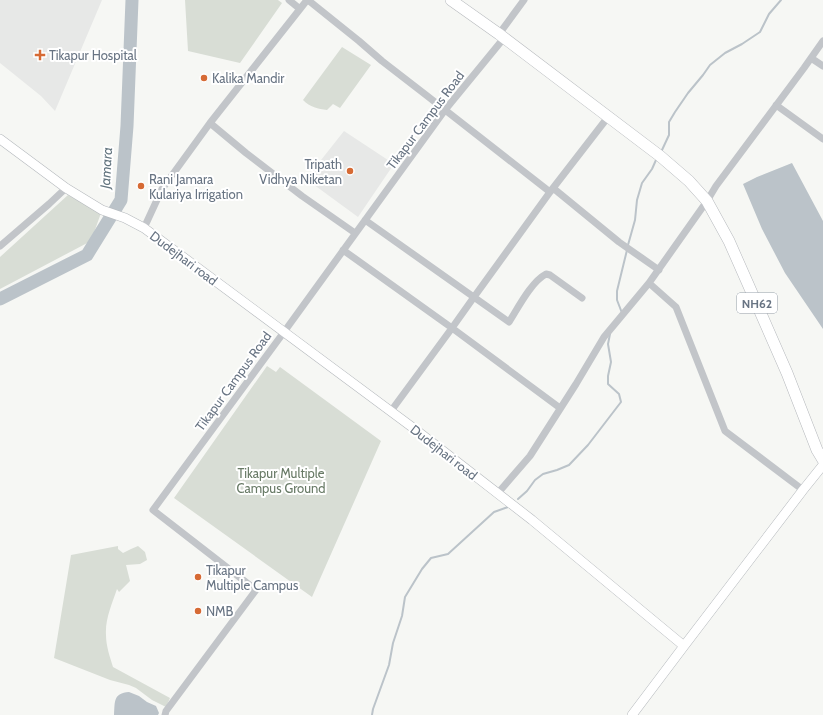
<svg xmlns="http://www.w3.org/2000/svg" width="823" height="715" font-family="Cabin,sans-serif">
<style>
.built{fill:#e7e8e7}
.green{fill:#d8ddd5}
.water{fill:#bbc3c9}
.lines{fill:none;stroke-linecap:round;stroke-linejoin:round}
.stream{stroke:#bbc3c9;stroke-width:2}
.river{stroke:#bbc3c9;stroke-width:13}
.secondary-casing{stroke:#b5b9bd;stroke-width:10}
.primary-casing{stroke:#b6b9bd;stroke-width:12}
.street{stroke:#c2c5c9;stroke-width:7}
.secondary{stroke:#fff;stroke-width:9}
.primary{stroke:#fff;stroke-width:11}
.poi-dot{fill:#d66a34;stroke:#fff;stroke-width:1.5}
.labels{text-anchor:middle;dominant-baseline:central;stroke-width:4;stroke-linejoin:round;paint-order:stroke}
.shield{fill:#fff;stroke:#959ea8;stroke-width:1}
.shield-label{font-size:12px;font-weight:bold;fill:#687483}
.poi-label{font-size:13px;fill:#687483;stroke:#fff;text-anchor:start}
.street-label{font-size:13px;fill:#687483;stroke:#fff}
.park-label{font-size:13px;fill:#687a66;stroke:#fff}
.water-label{font-size:14px;font-style:italic;fill:#63757f;stroke:#fff}
</style>
<rect width="100%" height="100%" fill="#f6f7f4"/>
<path class="built" d="M0 0H102L55 111 41 96 0 63Z
M344 131 394 164 358 217 306 179Z"/>
<path class="green" d="M185 0H278L282 3 240 63 188 51Z
M342 47 371 65 340 108 333 104 327 110C318 109 310 107 303 100Z
M68 195 101 213 91 241 0 289V257Z
M267 366 276 372 280 367 381 441 312 597 174 498Z
M118 546V549L123 553 131 549 138 546 145 552 147 560 140 564 126 565 130 581 119 592 117 589C112 604 105 619 106 635 106 646 110 657 113 667L170 698 166 707 152 700 136 688 129 685 110 680 54 658 71 555Z"/>
<path class="water" d="M792 163 823 221V329L785 273 762 229 743 184 757 177Z
M129 692 139 696 147 702 156 706 159 713 158 715H114C115 702 113 693 129 692Z"/>
<g class="lines">
<path class="stream" d="M662 150 669 135V122L675 112 688 93 703 75 710 65 725 53 742 44 760 32 769 14 781 0
M628 245 635 220 637 200 642 183 652 169 656 160
M622 313 617 300V291L627 250
M518 499 527 491 535 480 543 474 557 470 569 465 588 445 621 402 619 394 608 384V376L611 362 608 344 610 334
M372 715 373 709 389 665 393 643 402 616 405 597 422 569 431 558 448 554 494 512 508 507"/>
<path class="river" d="M0 299 87 255 121 200 127 126 132 0"/>
<defs>
<path id="secondary" d="M0 139 66 188 102 210 125 218 144 228 416 430 532 520 684 646 632 715
M684 646 803 490 823 465"/>
<path id="primary" d="M451 0 499 34 660 156 689 181 707 201 729 241 748 284 787 373 817 450 823 460"/>
</defs>
<use href="#secondary" class="secondary-casing"/>
<use href="#primary" class="primary-casing"/>
<path class="street" d="M289 0 300 9 307 0
M308 0 359 41 382 61 426 95 550 192
M499 34 524 0
M811 58 823 66
M776 105 823 139
M210 123 246 153 302 196 355 233
M553 188 619 242 659 270
M365 220 509 322C518 308 531 282 546 274L550 275 582 298
M144 228 162 189 210 123 300 9
M0 246 49 204 66 188
M343 250 452 328 560 408
M649 283 676 307 725 431 803 490
M391 411 452 328 474 297 550 192 608 117
M498 493 530 456 576 384 604 337 649 283 707 201 716 186 804 68 823 41
M165 715 166 711 256 590 153 510 284 332 445 110 504 38"/>
<use href="#secondary" class="secondary"/>
<use href="#primary" class="primary"/>
</g>
<g class="poi-dot">
<path d="M38 49h4v4h4v4h-4v4h-4v-4h-4v-4h4z"/>
<circle cx="204" cy="78" r="4"/>
<circle cx="350" cy="171" r="4"/>
<circle cx="141" cy="186" r="4"/>
<circle cx="198" cy="577" r="4"/>
<circle cx="198" cy="611" r="4"/>
</g>
<g class="labels">
<rect class="shield" x="737" y="293" width="40" height="20" rx="3"/>
<g class="shield-label">
<text x="757" y="303">NH62</text>
</g>
<g class="poi-label">
<text x="49" y="55">Tikapur Hospital</text>
<text x="212" y="78">Kalika Mandir</text>
<text x="342" y="164" text-anchor="end">Tripath<tspan x="342" dy="15">Vidhya Niketan</tspan></text>
<text x="149" y="179">Rani Jamara<tspan x="149" dy="15">Kulariya Irrigation</tspan></text>
<text x="206" y="570">Tikapur<tspan x="206" dy="15">Multiple Campus</tspan></text>
<text x="206" y="611">NMB</text>
</g>
<g class="street-label">
<text transform="translate(425 120) rotate(-53)">Tikapur Campus Road</text>
<text transform="translate(184 258) rotate(37)">Dudejhari road</text>
<text transform="translate(233 381) rotate(-54)">Tikapur Campus Road</text>
<text transform="translate(444 452) rotate(38)">Dudejhari road</text>
</g>
<g class="park-label">
<text x="281" y="473">Tikapur Multiple<tspan x="281" dy="15">Campus Ground</tspan></text>
</g>
<g class="water-label">
<text transform="translate(106 168) rotate(-87)">Jamara</text>
</g>
</g>
</svg>
